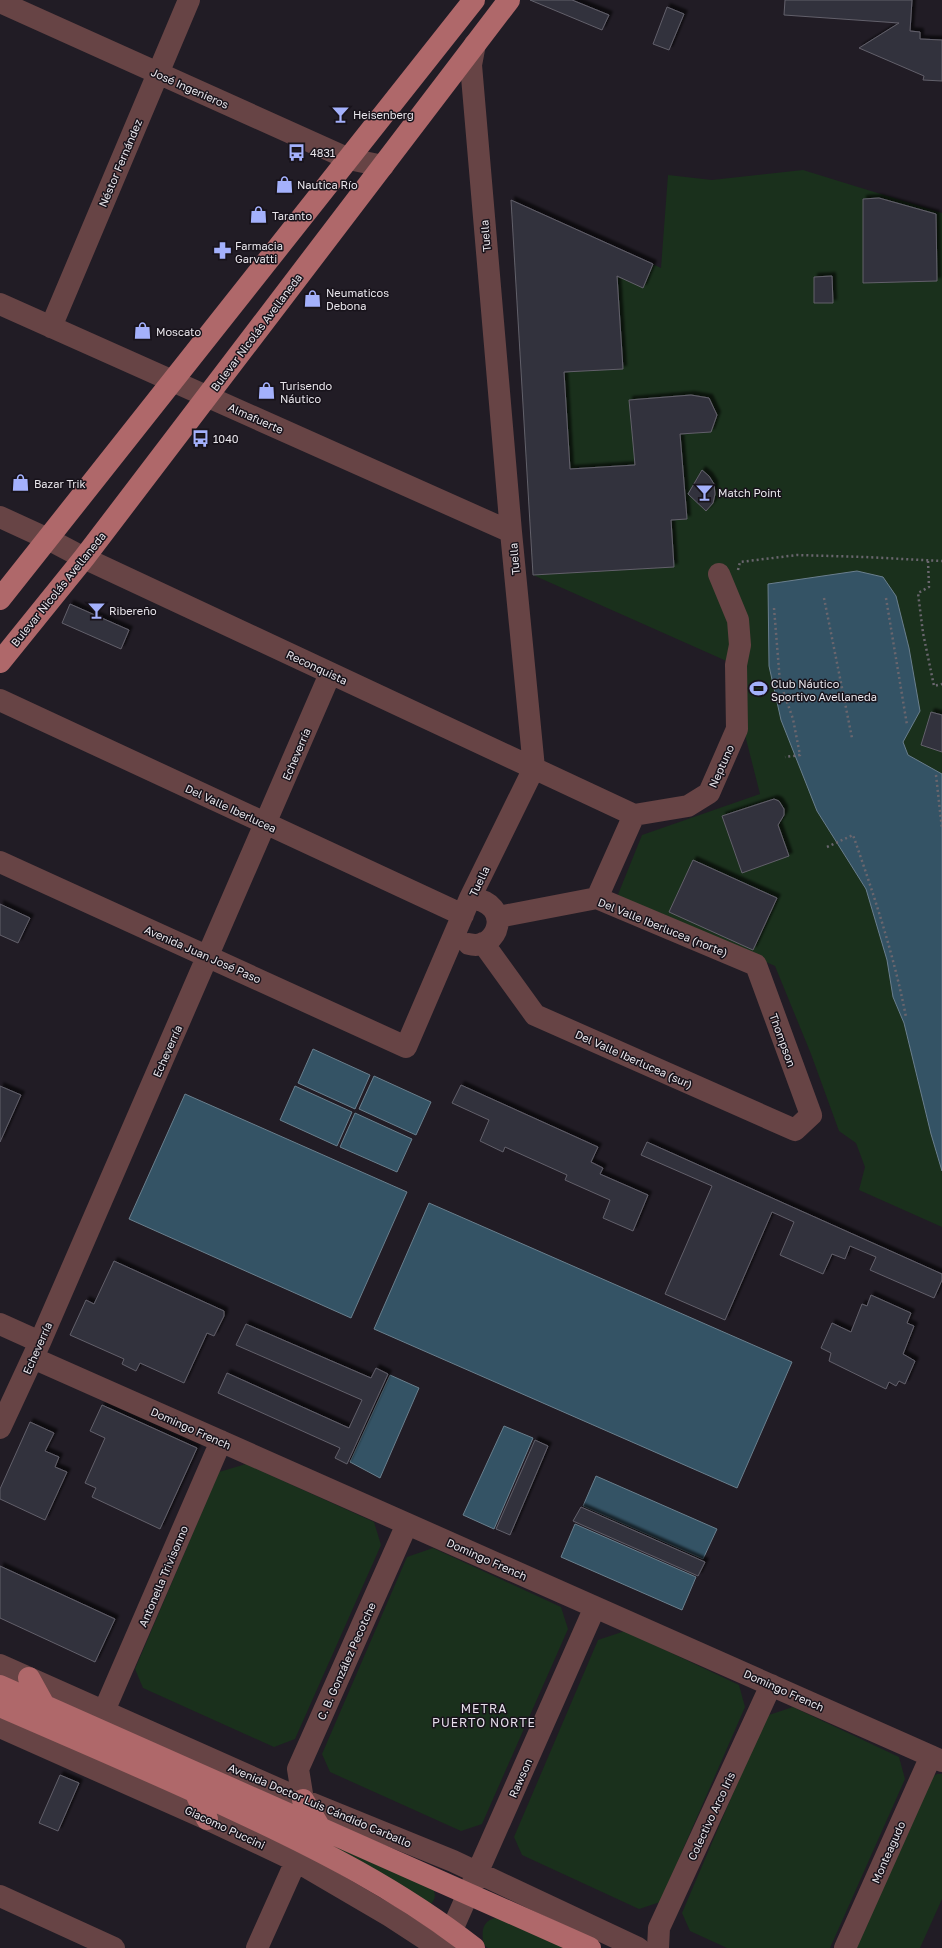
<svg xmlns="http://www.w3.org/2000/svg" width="942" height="1948" font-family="'Golos Text',sans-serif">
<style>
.green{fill:#1a301c}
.water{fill:#345365;stroke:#6a7f8d}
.building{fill:#33323c;stroke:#62606b;filter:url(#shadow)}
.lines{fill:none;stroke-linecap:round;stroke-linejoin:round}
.path{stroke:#6a666e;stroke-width:2.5;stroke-dasharray:2 3;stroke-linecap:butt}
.minor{stroke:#674445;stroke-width:22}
.major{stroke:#af686a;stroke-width:22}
.labels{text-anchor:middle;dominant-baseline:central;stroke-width:3;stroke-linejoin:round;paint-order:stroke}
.street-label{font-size:11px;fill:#e8e5eb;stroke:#18131b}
.poi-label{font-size:11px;fill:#e8e5eb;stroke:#18131b;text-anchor:start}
.neighbourhood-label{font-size:12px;letter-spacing:1px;fill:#e5deea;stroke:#18131b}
</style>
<defs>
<filter id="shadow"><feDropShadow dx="3.5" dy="-3.5" stdDeviation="1" flood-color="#0009"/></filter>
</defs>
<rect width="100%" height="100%" fill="#211c25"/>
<path class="green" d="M803 170 942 213V774L908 755 903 742 920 711 909 648 896 596 857 571 768 584 769 666 817 811 866 889 887 960 893 997 904 1023 931 1134 942 1171V1227L859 1190 865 1167 856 1143 839 1131 811 1054 775 966 617 897 642 835 760 794 743 727 740 667 533 575 511 200 661 268 668 175 712 180Z
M246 1464 374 1522 381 1545 295 1739 274 1747 143 1688 135 1669 219 1472Z
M433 1548 561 1607 568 1629 482 1824 461 1831 330 1772 322 1754 407 1557Z
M625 1631 739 1685 745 1707 660 1902 639 1909 522 1855 514 1837 598 1640Z
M0 1689 432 1887C436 1894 436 1898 431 1904Z
M793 1707 899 1757 905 1779 830 1948H727L690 1931 682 1913 766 1716Z
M937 1774H942V1899L920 1948H853L927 1780Z
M502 1917 569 1948H488L484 1945C480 1928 484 1918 502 1917Z"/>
<path class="water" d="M857 571 883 577 896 596 909 648 920 711 903 742 908 755 942 774V1171L931 1134 904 1023 893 997 887 960 866 889 817 811 781 720 769 666 768 584Z
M313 1049 370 1075 355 1109 298 1083Z
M374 1076 431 1102 416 1135 359 1109Z
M295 1086 352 1112 337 1146 280 1120Z
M185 1094 407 1192 351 1318 129 1219Z
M355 1113 412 1139 397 1172 340 1147Z
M429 1203 792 1362 737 1488 374 1329Z
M390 1375 419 1388 380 1478 350 1462Z
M504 1426 533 1438 494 1529 463 1515Z
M596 1476 717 1529 703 1559 583 1506Z
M575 1524 696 1577 682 1610 561 1557Z"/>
<path class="building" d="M530 0H572L609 15 602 30Z
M785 0H912L910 31 920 32V39L942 40V81L923 80 924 76 859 48 899 23 784 15Z
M667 7 684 14 669 50 653 44Z
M879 198 936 214 937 281 863 283V199Z
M511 200 653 264 643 288 617 276 623 369 564 372 570 469 635 465 629 400 691 395 709 398 717 415 711 432 680 434 687 519 671 520 674 567 533 575Z
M832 276 833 303H814V277Z
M702 470 709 476 714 484 715 494 713 503 706 511 688 494Z
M70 604 129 630 121 649 62 623Z
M931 712 942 715V752L921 745Z
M774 799 779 801 784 809V815L778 825 789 856 742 873 722 816Z
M693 860 777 898 753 950 669 912Z
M0 904 30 918 18 943 0 935Z
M461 1085 598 1147 591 1162 603 1168 600 1174 648 1195 633 1231 603 1218 610 1200 565 1180 567 1175 505 1147 503 1152 480 1141 489 1120 452 1103Z
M0 1086 21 1095 0 1142Z
M647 1142 942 1274V1280L934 1298 870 1270 876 1257 850 1246 845 1259 832 1254 823 1274 780 1255 794 1222 772 1212 725 1320 665 1294 712 1186 641 1155Z
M114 1261 224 1311V1316L214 1336 207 1333 184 1383 140 1363 136 1371 122 1364 124 1359 70 1335 86 1300 94 1304Z
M871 1295 911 1313 907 1323 914 1326 903 1354 915 1361 905 1384 899 1381 896 1386 889 1382 886 1389 829 1361 831 1353 821 1348 832 1323 851 1332 862 1304 867 1306Z
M246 1324 371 1378 376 1368 388 1374 347 1464 335 1458 340 1448 218 1393 227 1373 349 1428 362 1400 236 1345Z
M102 1405 197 1448 160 1529 92 1497 96 1488 85 1483 105 1438 90 1431Z
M30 1422 54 1433 45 1451 59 1457 55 1467 67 1472 45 1520 0 1499V1489Z
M535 1440 548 1446 510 1535 496 1529Z
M581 1507 705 1562 698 1576 573 1521Z
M0 1566 115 1619 95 1662 0 1618Z
M60 1775 79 1783 58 1831 39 1823Z"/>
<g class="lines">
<path class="path" d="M928 561 929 587 918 593 923 633 934 686 942 684
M738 570 740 562 797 555 865 557 942 561
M824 598 852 738
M886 598 907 725
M774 608 780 682 793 719 800 755 785 757
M936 775 942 829
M827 847 853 835C874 895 894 955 906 1017"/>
<path class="minor" d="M0 2 349 159 383 166
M0 304 511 532
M51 327 189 0
M0 517 48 539 84 558 634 815
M0 700 463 915
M634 815 688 806 709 793 737 729 736 665 740 645 738 620 719 574
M0 862 406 1047 470 898 534 768 511 532 471 65 475 44
M597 898 634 815
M483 943 535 1015 795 1130 811 1115 756 965 597 898 498 917
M469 944C498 952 515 903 470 898
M0 1324 40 1342
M33 1358 942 1761
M0 1428 40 1342 330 674
M0 1665 303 1800 453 1861 638 1948
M104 1711 221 1441
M0 1727 207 1819 296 1861 390 1916 439 1948
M303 1800 298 1769 407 1524
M0 1896 114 1948
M257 1948 296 1861
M444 1948 595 1607
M658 1948 659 1928 771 1685
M845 1948 931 1756"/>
<path class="major" d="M0 599 474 0
M0 662 84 558 509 0
M29 1678 45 1707
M0 1686 590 1948
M0 1706C78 1740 156 1773 233 1809 317 1848 400 1890 474 1948
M195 1791 207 1819
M303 1800 320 1828"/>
</g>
<defs>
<symbol id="bar-bare" viewBox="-9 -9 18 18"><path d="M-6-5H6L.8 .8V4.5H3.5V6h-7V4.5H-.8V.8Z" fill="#a4b1fc" stroke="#18131b" stroke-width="2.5" paint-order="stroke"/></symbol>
<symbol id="bus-bare" viewBox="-9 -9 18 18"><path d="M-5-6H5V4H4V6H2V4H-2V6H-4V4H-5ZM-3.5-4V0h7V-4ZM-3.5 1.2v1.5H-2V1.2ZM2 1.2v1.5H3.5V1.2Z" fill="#a4b1fc" stroke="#18131b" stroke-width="2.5" paint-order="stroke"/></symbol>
<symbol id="shop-bare" viewBox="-9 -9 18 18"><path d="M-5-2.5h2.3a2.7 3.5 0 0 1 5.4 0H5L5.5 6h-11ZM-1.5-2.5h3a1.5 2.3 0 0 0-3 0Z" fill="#a4b1fc" stroke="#18131b" stroke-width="2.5" paint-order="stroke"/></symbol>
<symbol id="pharmacy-bare" viewBox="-9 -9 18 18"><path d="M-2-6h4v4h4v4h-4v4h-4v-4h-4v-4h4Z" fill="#a4b1fc" stroke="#18131b" stroke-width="2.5" paint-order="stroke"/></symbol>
<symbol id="stadium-bare" viewBox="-9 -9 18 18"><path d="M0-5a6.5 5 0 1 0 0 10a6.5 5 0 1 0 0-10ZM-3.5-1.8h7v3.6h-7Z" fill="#a4b1fc" stroke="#18131b" stroke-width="2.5" paint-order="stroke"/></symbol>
</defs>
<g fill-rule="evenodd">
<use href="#bar-bare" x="328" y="102" width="25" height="25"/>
<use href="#bus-bare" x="284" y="140" width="25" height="25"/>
<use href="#shop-bare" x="272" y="172" width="25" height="25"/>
<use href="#shop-bare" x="246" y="202" width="25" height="25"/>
<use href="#pharmacy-bare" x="210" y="238" width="25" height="25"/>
<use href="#shop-bare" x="300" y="286" width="25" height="25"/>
<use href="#shop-bare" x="130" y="318" width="25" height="25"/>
<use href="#shop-bare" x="254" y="378" width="25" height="25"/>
<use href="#bus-bare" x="188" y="426" width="25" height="25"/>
<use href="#shop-bare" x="8" y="470" width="25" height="25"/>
<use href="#bar-bare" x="692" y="480" width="25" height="25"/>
<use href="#bar-bare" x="84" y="598" width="25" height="25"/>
<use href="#stadium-bare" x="746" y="676" width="25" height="25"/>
</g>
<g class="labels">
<g class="street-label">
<text transform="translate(190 88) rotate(24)">José Ingenieros</text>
<text transform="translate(120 163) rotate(-67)">Néstor Fernández</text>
<text transform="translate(485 236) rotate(-95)">Tuella</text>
<text transform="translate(256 332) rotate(-53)">Bulevar Nicolás Avellaneda</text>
<text transform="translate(256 418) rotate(24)">Almafuerte</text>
<text transform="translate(514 559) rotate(-95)">Tuella</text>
<text transform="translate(58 589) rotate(-51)">Bulevar Nicolás Avellaneda</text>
<text transform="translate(317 667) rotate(25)">Reconquista</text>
<text transform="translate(296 754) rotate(-67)">Echeverría</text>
<text transform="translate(721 766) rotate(-66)">Neptuno</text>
<text transform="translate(231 808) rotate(25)">Del Valle Iberlucea</text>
<text transform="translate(479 881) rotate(-64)">Tuella</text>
<text transform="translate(663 927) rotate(22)">Del Valle Iberlucea (norte)</text>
<text transform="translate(203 954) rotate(24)">Avenida Juan José Paso</text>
<text transform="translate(783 1040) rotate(70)">Thompson</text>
<text transform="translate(167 1051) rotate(-66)">Echeverría</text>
<text transform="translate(634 1059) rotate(24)">Del Valle Iberlucea (sur)</text>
<text transform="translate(37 1348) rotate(-66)">Echeverría</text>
<text transform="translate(191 1428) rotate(24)">Domingo French</text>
<text transform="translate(487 1559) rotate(24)">Domingo French</text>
<text transform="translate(163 1576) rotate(-67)">Antonella Trivisonno</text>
<text transform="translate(346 1661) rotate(-66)">C. B. González Pecotche</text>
<text transform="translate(784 1690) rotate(24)">Domingo French</text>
<text transform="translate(520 1778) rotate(-66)">Rawson</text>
<text transform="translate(320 1805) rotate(23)">Avenida Doctor Luis Cándido Carballo</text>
<text transform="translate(711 1816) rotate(-65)">Colectivo Arco Iris</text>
<text transform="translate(225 1827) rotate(25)">Giacomo Puccini</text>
<text transform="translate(888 1852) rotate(-66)">Monteagudo</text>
</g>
<g class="poi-label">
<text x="353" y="114">Heisenberg</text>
<text x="310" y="152">4831</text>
<text x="297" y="184">Nautica Río</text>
<text x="272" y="215">Taranto</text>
<text x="235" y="245">Farmacia<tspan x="235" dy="13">Garvatti</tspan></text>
<text x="326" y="292">Neumaticos<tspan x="326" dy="13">Debona</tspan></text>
<text x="156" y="331">Moscato</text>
<text x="280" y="385">Turisendo<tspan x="280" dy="13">Náutico</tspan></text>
<text x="213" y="438">1040</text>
<text x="34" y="483">Bazar Trik</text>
<text x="718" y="492">Match Point</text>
<text x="109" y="610">Ribereño</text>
<text x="771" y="683">Club Náutico<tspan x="771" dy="13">Sportivo Avellaneda</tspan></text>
</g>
<g class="neighbourhood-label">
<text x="484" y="1708">METRA<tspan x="484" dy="14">PUERTO NORTE</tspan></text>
</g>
</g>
</svg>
